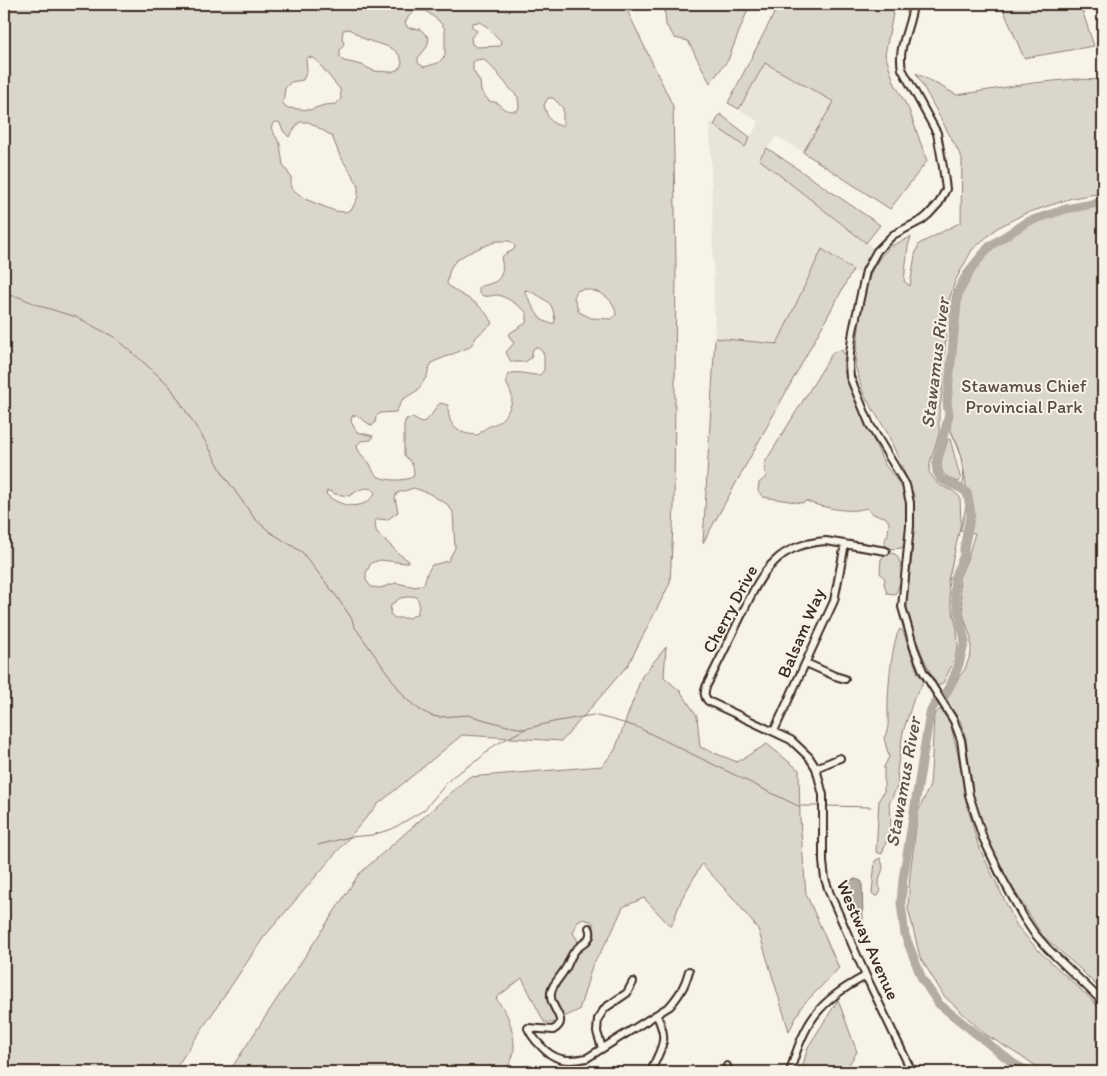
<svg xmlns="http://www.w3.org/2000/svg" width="1107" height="1076" font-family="Itim,sans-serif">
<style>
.built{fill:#e9e4d9}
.green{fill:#dbd6cb;stroke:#8b8074;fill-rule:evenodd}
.water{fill:#b4aca0;stroke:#84786c}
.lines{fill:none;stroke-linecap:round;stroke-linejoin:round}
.stream{stroke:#84786c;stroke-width:1}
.river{stroke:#b4aca0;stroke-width:9}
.minor-casing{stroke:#3b2a1e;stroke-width:10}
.minor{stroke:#f7f3e8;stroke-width:6}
.labels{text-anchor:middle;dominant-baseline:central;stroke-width:4;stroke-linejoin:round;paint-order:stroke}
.park-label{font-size:18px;fill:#5b4c41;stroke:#f7f3e8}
.street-label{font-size:18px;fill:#3b2a1e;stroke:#f7f3e8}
.water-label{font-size:19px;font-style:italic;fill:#5f5145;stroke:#f7f3e8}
</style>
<rect width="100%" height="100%" fill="#f7f3e8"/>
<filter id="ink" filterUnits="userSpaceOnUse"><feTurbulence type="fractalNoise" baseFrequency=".02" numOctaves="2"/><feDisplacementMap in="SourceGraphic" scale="10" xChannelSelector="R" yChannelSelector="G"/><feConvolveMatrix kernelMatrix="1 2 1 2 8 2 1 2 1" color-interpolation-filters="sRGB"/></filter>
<g filter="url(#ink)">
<path class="built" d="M765 63 835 102 803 152 776 136 760 159 877 251 861 275 822 250 777 344 715 338 710 122 745 146 759 122 739 109Z"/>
<path class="green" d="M4 4H624L673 106 676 263 674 507 670 583 628 665 562 741 462 735 377 805 264 937 173 1072H4ZM415 11H426L439 21 445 29V56L438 63 424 67 418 63V58L427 47 429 38 420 29 408 28 405 23 409 16ZM479 22 486 26 501 41 500 46 476 47 472 44 471 37 475 34 477 31 472 27V23ZM349 29C355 32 361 38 367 40 381 46 399 45 402 63L399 69 391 72 374 71 362 65 344 61 340 58V50L344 44 342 38 343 30ZM309 57 315 59 340 89 341 99 336 104 324 105 310 110 288 108 283 104 285 88 291 82 303 80 307 71 306 59ZM483 59C497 70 505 85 518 97L519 107 517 111C507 111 503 110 498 103L489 101 481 91 480 82 473 70V62L476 60ZM553 98 563 108V126C550 125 547 116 544 105L548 98ZM274 122H279L284 132 289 137 299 122H309L332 136 340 156 358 184V197L352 209 345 212 335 211 305 199 291 188V177L283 165 280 144 271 128ZM497 241H510L515 246 514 250 505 254 501 258C504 267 503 280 492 283 487 285 484 285 479 287V293C486 299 490 295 498 295 504 296 522 307 526 312 528 315 527 319 526 323L510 333 509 336 514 343 506 352 511 362H525L531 358 533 349 536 347 540 349 544 354V370L540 375C530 376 519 370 509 374 504 384 508 385 511 393 515 403 506 416 499 422 496 424 491 425 488 427 484 429 481 432 478 435 457 434 448 427 448 405L440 403C431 412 434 417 421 423L413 418 406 419 404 425V455C412 463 414 465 414 476 407 482 382 481 376 475 373 472 372 468 370 464 365 457 358 454 357 445L361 441 371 440 373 436 357 432 351 422 352 416 356 415 372 426 375 423 376 417 380 413 396 412 402 400 418 390 427 376 429 368 433 362 470 347 477 336 493 323C488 315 482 308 474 302 465 296 455 292 447 284 448 277 449 270 453 264 460 254 486 246 497 241ZM582 289C598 290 615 297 616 315L611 319 591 318 579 312 574 297 577 291ZM525 290C532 291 545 299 550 304 553 308 555 318 555 323 538 326 533 304 525 293ZM365 488 372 489 375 493C365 512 339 507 326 494L327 491H330L335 494 349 496 359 490ZM414 488 428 493 447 504 453 512 455 548 448 561 432 565 427 573 424 584 416 587 396 583 380 588 371 587 366 580V573L371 563 380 560 406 563 409 561 399 554 376 531 375 521 378 519 387 520 398 512 395 498 397 493ZM415 596C421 602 419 607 417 614L409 618H395L390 614 391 605 400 598Z
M656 4H750L728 60 710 83 688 41 675 38 666 25 665 13 663 8Z
M779 4H895L885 54 894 82 909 110 927 161 890 209 803 152 834 102 765 63 739 109 728 103Z
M1001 4H1080L1094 46 1024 58Z
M916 73 957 95 1033 83 1074 79 1103 80V193L1072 198 1024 214 997 228 972 250 955 281 948 304 942 394 939 413V434L930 462 929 472 938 484 953 491 960 497 961 523 948 581 950 600 957 629 958 646 955 659 943 683 938 686 935 683 921 652 907 615V599L912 555 914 495 887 432 864 395 855 365 862 300 872 270 881 256 891 246 911 237 908 246 904 281 910 286 915 255 919 244 961 222 962 158Z
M720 114 750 137 745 147 714 125Z
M767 148 880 225 866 243 759 159Z
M1103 202V992L1080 969 1042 935 1003 872 985 836 973 797 966 739 961 722 946 701 959 677 965 669 971 653V638L964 617 960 591 959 578 967 560 975 533 960 530C968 505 968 492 963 466 961 459 960 451 957 444 952 433 945 421 944 409 942 393 948 376 949 360 950 338 948 317 953 295 964 253 1026 218 1066 208 1078 206 1091 204 1103 202Z
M822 249 853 270 703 543 715 338 777 344Z
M842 350 845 356 843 367 847 380 871 435 885 465 903 488 907 510 906 540 902 548 890 549 885 545V539L888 535 889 522 885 517 875 515 866 508C851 513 833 509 817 505 813 504 810 502 806 501L802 503 763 497 758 491 759 483 766 477 764 464 833 352Z
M948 439H950L961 480 958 482C932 473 942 460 948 439Z
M887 553 895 554C905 565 902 582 895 594L887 593 884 584 885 579 880 573 881 559Z
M900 629 903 631 918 674 923 680 921 687 914 698 903 732 897 771 898 785 889 804C894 823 888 836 882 854L876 852 879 800 884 791V767L889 757 884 738C891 725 887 718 888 704 888 688 892 640 900 629Z
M666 647 664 677 681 692 697 716 700 747 737 762 767 744 799 770 800 819 806 894 839 968 802 1006 789 1031 758 929 734 899 702 864 682 898 671 927 644 898 623 907 611 934 592 966 584 994 579 1010 564 1017C557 1008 552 1002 553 990L579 949 591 943 595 937 594 925 591 921 581 919 577 923 573 933 577 939 578 944 548 991 549 1006 555 1014 558 1020 553 1023 544 1022 522 978 496 998C499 1003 504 1009 507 1015 512 1027 517 1046 512 1059 510 1064 506 1068 503 1072H229L359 874 469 777 602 766 615 750 642 676Z
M940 709 950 722 959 759 966 801 978 845 1017 926 1038 950 1094 1002 1103 1013V1072H1046L985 1034 944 996 920 957 908 908 910 874 918 812 930 785 932 757 934 715Z
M880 858C887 872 879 871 879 883 879 885 880 889 881 891L878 896H875L872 893 875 861Z
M838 1000 857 1052 844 1072H801L808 1047Z"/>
<path class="water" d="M855 879 859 880 862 882 863 919 862 928 859 929H858L846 889C847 883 849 880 855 879Z"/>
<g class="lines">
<path class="stream" d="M4 294 19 297 43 307 76 317 116 338 169 385 207 444 225 477 255 519 270 532 302 552 337 597 352 619 354 626 406 699 420 710 432 716 440 717 468 715 507 726 525 729 553 722 593 715 613 720 637 727 798 806H820
M949 415 951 431 960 451 964 478 962 489
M827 806 871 807
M318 845 350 837 372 835 392 829 424 810 452 777 479 759 495 745 525 729"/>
<path class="river" d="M1029 1072 1014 1064 939 1004 922 979 905 935 901 903 903 879 930 713 934 705 944 695 951 684 959 664 965 641 955 596 954 579 964 555V548L971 514 969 502 967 493 962 489 941 479 937 472 936 463 949 415 947 402 958 294 973 266 990 246 1027 222 1066 209 1103 202"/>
<defs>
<path id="minor" d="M913 4C911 27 897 46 902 69L937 133 943 167 946 189 939 203 928 215 922 220 893 235 877 251 866 271 864 280 853 331 850 353 849 365 850 377 870 425 906 485 910 503V526L902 607 914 648 923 671 954 721 961 740 969 795 983 838 1002 878 1024 918 1034 933 1048 949 1103 1002
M886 551 826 541C808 542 787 548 774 562 759 576 751 596 742 614 730 639 718 663 706 687 704 693 704 696 708 701L791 740 809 757 816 768 823 795V862L825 879 830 894 866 976 912 1072
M806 663 835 676 845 679
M774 731 834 601 845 544
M816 768 840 758
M528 1028C531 1035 535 1040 540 1045 554 1061 567 1062 587 1058L670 1006C680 994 685 986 689 971
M528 1028 553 1030C574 1019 541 1006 554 985 558 979 563 973 567 966 569 961 571 956 574 952 578 946 585 944 588 939 591 935 591 932 589 928
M602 1048 597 1032 598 1019 605 1008 627 993 633 982
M727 1066 729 1072
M651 1072C660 1047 670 1043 657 1016
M790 1072C804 1022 819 1000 866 976"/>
</defs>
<use href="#minor" class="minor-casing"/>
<use href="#minor" class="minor"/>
</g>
</g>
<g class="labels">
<g class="park-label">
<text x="1024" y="386">Stawamus Chief<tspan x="1024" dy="21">Provincial Park</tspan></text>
</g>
<g class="street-label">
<text transform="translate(730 609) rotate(-62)">Cherry Drive</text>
<text transform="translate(801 633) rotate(-67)">Balsam Way</text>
<text transform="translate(868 940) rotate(66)">Westway Avenue</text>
</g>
<g class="water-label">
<text transform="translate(935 363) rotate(-83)">Stawamus River</text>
<text transform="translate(903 782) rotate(-80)">Stawamus River</text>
</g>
</g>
<rect width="1107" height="1076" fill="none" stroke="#f7f3e8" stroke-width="20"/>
<rect x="10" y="10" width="1087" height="1056" fill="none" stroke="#3b2a1e" stroke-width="2" filter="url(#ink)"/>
</svg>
